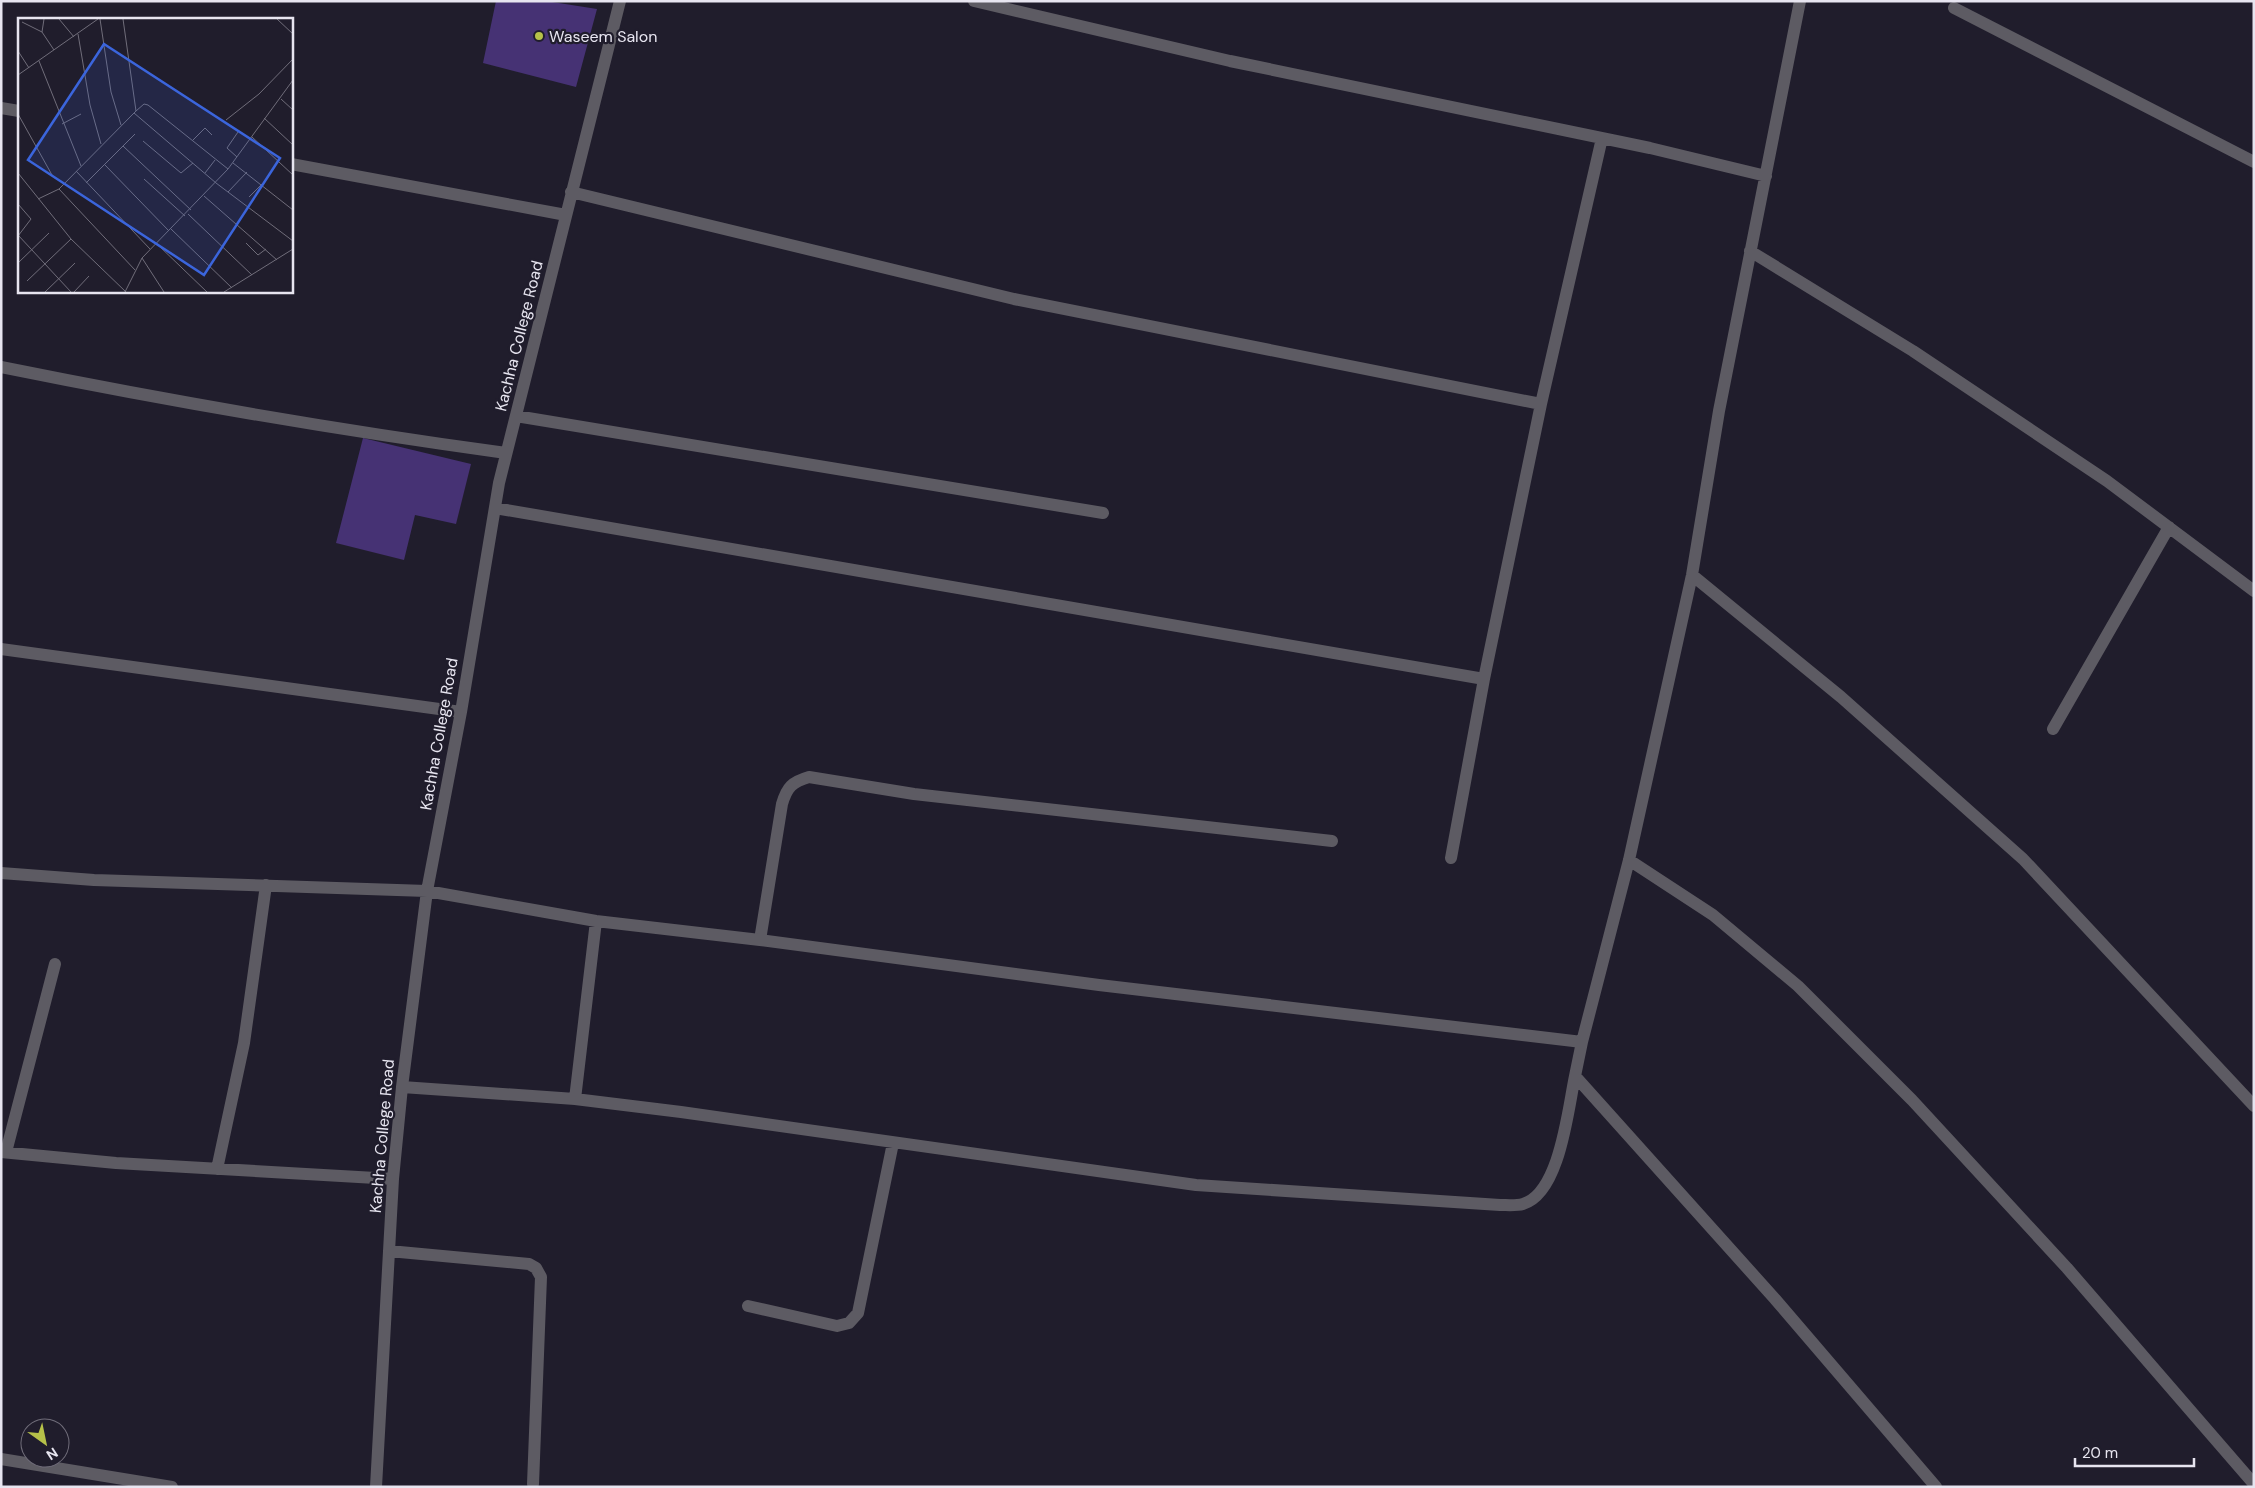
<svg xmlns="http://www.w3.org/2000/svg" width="2255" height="1488" font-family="'DM Sans',sans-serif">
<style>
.building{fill:#463274}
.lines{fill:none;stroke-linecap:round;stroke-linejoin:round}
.minor{stroke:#5d5b63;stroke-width:12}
.poi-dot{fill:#b6c149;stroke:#201d2c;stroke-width:2}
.labels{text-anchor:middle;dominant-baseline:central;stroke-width:4.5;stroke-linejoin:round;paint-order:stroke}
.poi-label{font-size:16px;fill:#e7e5f0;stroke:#201d2c;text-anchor:start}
.street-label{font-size:16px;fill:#e7e5f0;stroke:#201d2c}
.inset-road{fill:none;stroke:#706d7a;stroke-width:1}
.view{fill:#3b65dc;fill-opacity:0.15;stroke:#3b65dc;stroke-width:2.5}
.inset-edge{fill:none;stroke:#e7e5f0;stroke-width:2.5}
</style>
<rect width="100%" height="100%" fill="#201d2c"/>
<path class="building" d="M496 1H546L597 9 576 87 483 63Z
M363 438 471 464 456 524 415 515 404 560 336 543Z"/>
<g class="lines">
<path class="minor" d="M974 1 1230 61 1650 148 1766 176
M1954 8 2254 162
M1 108 19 111
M291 164 566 215
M571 192 1014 299 1541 404
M1750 251 1913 351 2107 481 2254 591
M1 367C169 401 337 430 506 453
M516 416 1103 513
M495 508 1484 679
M1692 575 1841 697 2023 859 2254 1106
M1 649 461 712
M2053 729 2169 527
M1451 858 1484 679 1541 404 1602 138
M1629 860 1713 915 1798 986 1912 1100 2067 1268 2254 1484
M1 873 94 880 427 891 596 921 760 940 1099 985 1582 1042 1575 1076 1775 1299 1936 1487
M760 940 782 804C787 787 792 782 809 777L914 794 1332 841
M1582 1042 1629 860 1692 575 1719 411 1800 1
M402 1087 575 1099 681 1112 1196 1185 1500 1205C1507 1205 1516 1206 1523 1204 1560 1193 1568 1109 1575 1076
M575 1099 596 921
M1 1152 116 1163 393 1179
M6 1152 55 964
M217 1169 244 1043 266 885
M389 1251 529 1264 536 1268 541 1277 533 1484
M748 1306 837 1326 849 1323 858 1313 893 1143
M1 1459 172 1487
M376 1487 393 1179 402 1087 427 891 461 712 499 483 620 1"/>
</g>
<circle class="poi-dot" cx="539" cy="36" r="5"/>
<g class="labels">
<g class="poi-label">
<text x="549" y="36">Waseem Salon</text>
</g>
<g class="street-label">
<text transform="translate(519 336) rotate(-76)">Kachha College Road</text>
<text transform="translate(439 734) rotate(-80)">Kachha College Road</text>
<text transform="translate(382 1136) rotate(-85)">Kachha College Road</text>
</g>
</g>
<g transform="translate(18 18)">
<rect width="275" height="275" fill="#201d2c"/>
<path class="inset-road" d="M26 1 24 14 36 32M41 1 56 19M82 1 93 74 103 107M105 1 118 93 116 95 198 165 275 223M259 1 275 16M4 4 24 14M60 16 72 87 83 126M0 33 11 50M21 43 63 148M0 57 80 1M263 81 275 92M118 93 126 86 130 87 210 151M116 95 41 171 117 252M0 96 34 157M246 100 275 127M208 102 241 76 275 41M44 106 63 96M234 119 275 157M175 122 187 110 194 117M125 123 163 155 175 145M105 128 173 192M219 139 209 130 220 114M215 145 275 192M87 147 151 213M58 153 132 231M0 155 53 221 108 274M187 155 197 142M126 161 167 198M68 165 117 116M210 174 229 154M186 178 259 242M231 179 244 166M20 181 41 171M0 186 13 201 0 218M170 196 234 257M153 211 214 270M0 217 53 274M138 225 189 274M228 225 240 237 248 231M124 240 146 274M0 245 31 215M9 263 53 221M27 274 57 245M56 274 71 258M107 274 124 240 210 151 275 62M206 274 275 231"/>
<path class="view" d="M86 26 262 140 186 257 10 142Z"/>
<rect width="275" height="275" class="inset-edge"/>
</g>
<rect width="2255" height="1488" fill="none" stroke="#e7e5f0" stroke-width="5"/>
<g transform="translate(45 1443) rotate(147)"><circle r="24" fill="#201d2c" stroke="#706d7a"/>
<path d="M0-4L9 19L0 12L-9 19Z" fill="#b6c149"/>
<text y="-8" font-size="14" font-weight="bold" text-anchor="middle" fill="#e7e5f0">N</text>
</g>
<path d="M2075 1458v8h119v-8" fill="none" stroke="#e7e5f0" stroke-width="2.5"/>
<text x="2082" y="1458" font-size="15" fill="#e7e5f0" stroke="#201d2c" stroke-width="4" paint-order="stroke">20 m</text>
</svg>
